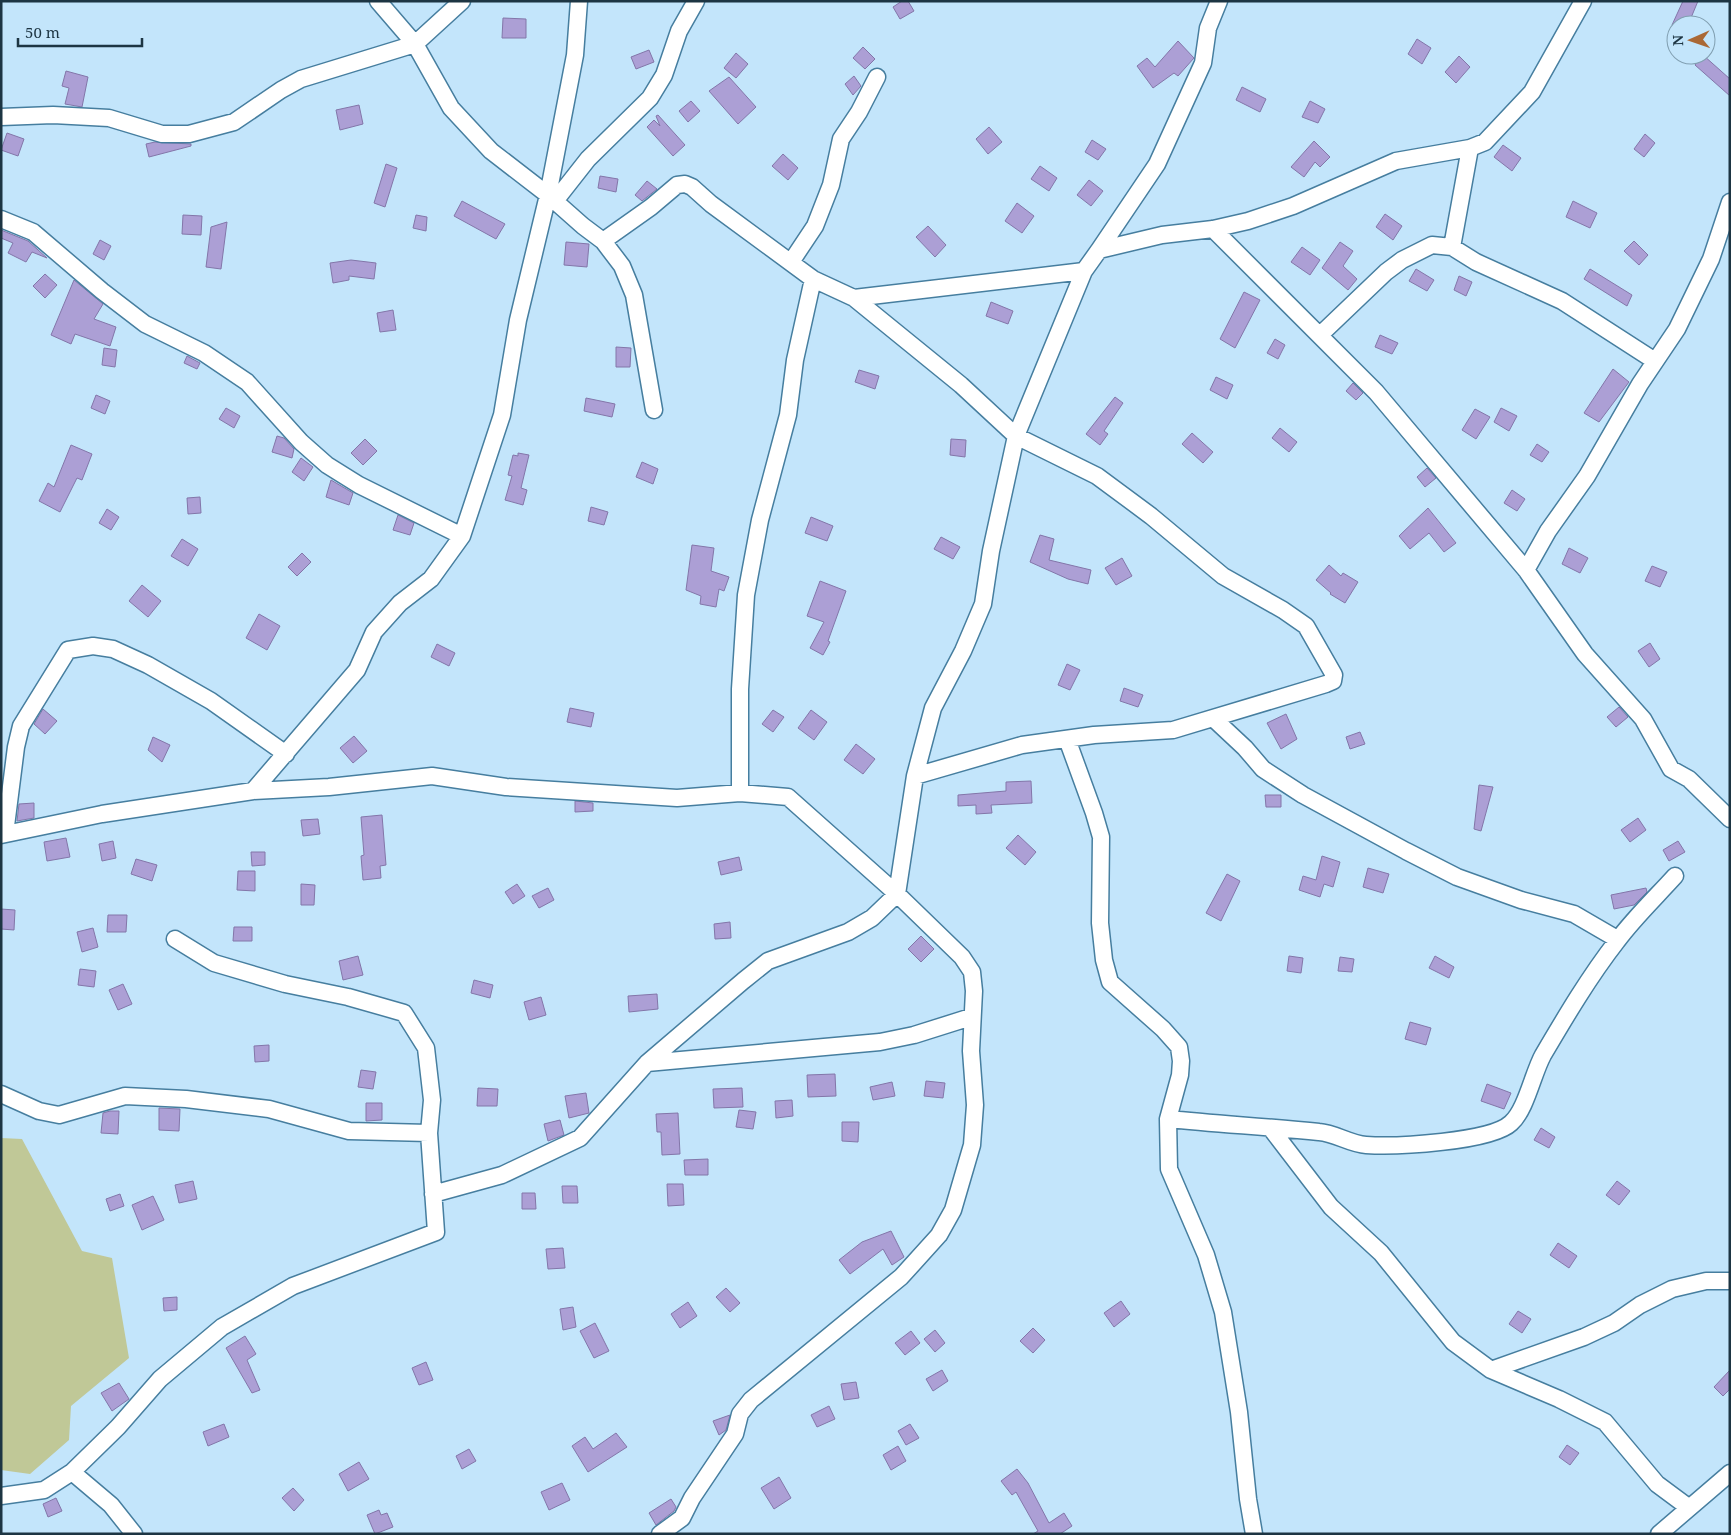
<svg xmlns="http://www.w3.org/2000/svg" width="1731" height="1535" font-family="'Noto Serif',serif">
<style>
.green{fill:#c0c897}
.building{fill:#ac9fd5;stroke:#8376a9}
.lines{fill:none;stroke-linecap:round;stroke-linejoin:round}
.minor-casing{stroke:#467e9f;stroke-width:19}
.minor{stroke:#fff;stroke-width:16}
</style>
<rect width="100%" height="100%" fill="#c3e5fb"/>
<path class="green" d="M1 1138 22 1139 82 1251 112 1258 129 1358 71 1406 69 1440 30 1474 1 1470Z"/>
<path class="building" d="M902 1H908L914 11 900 19 893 7Z
M1683 1H1698L1688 25H1672Z
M503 18 526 19V38H502Z
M1417 39 1431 48 1422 64 1408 54Z
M1178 41 1194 58 1178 76 1174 73 1153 88 1137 66 1147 58 1155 67Z
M863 47 875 59 865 69 853 58Z
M649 50 654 62 636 69 631 57Z
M736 53 748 64 736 78 724 68Z
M1703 55 1730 79V96L1695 65Z
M1459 56 1470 67 1456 83 1445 72Z
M66 71 88 77 82 107 65 104 69 88 62 86Z
M854 76 861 86 853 95 845 84Z
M729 77 756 107 738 124 709 91Z
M1242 87 1266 99 1260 112 1236 100Z
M691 101 700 111 688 122 679 111Z
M1310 101 1325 109 1318 123 1302 117Z
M359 105 363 124 340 130 336 110Z
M658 115 685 145 673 156 647 127 654 120 660 126 656 116Z
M989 127 1002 142 988 154 976 139Z
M7 133 24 139 18 156 1 150Z
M1645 134 1655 143 1644 157 1634 149Z
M1092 140 1106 149 1098 160 1085 152Z
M1314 141 1330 157 1320 167 1315 162 1304 177 1291 167Z
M155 142 191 144V146L149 157 146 144Z
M1503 145 1521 158 1512 171 1494 157Z
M783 154 798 168 788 180 772 166Z
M386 164 397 168 385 207 374 203Z
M1040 166 1057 178 1049 191 1031 179Z
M600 176 618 179 616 192 598 188Z
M1089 180 1103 191 1091 206 1077 195Z
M647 181 657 189 642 201 635 195Z
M462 201 505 224 496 239 454 216Z
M1573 201 1597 213 1590 228 1566 217Z
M1017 203 1034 216 1022 233 1005 221Z
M1385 214 1402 226 1393 240 1376 227Z
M183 215 202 216 201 235 182 234Z
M416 215 427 217 426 231 413 228Z
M227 222 221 269 206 267 211 227Z
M928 226 946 245 935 257 916 237Z
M1 230 28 241 47 258 32 252 26 262 8 253 13 243 1 238Z
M100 240 111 246 104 260 93 254Z
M1634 241 1648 255 1639 265 1624 251Z
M566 242 589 244 587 267 564 265Z
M1340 242 1353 251 1343 266 1357 279 1348 290 1322 268Z
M1302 247 1320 260 1310 275 1291 262Z
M351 260 376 263 374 279 349 276V280L333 283 330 263Z
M1416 269 1434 280 1427 291 1409 281Z
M1590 269 1632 295 1627 306 1584 279Z
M45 274 57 285 45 298 33 286Z
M1459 276 1472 282 1466 296 1454 290Z
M74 280 103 304 94 319 116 327 110 346 75 334 71 344 51 335Z
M1244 292 1260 300 1235 348 1220 339Z
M991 302 1013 311 1008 324 986 316Z
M393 310 396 330 380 332 377 313Z
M1380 335 1398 343 1392 354 1375 347Z
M1275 339 1285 345 1278 359 1267 353Z
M616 347 631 348 630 367H616Z
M104 348 117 350 115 367 102 365Z
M187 356 200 363 197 369 184 363Z
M1613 369 1629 382 1599 422 1584 413Z
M859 370 879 376 875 389 855 382Z
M1216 377 1233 385 1227 399 1210 390Z
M1353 383 1363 393 1356 400 1346 391Z
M96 395 110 401 105 414 91 408Z
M1115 397 1123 403 1104 431 1108 434 1100 445 1086 434Z
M586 398 615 404 612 417 584 411Z
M226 408 240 416 234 428 219 419Z
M1501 408 1517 416 1509 431 1494 422Z
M1475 409 1490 417 1476 439 1462 430Z
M1280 428 1297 442 1289 452 1272 438Z
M1192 433 1213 452 1203 463 1182 444Z
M277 436 284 438 294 449 292 458 272 452Z
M365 439 377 451 363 465 351 453Z
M951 439 966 440 965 457 950 455Z
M1537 444 1549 452 1542 462 1530 455Z
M71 445 92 454 82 480 77 478 60 512 39 501 48 483 54 487Z
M518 453 529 455 521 488 527 490 523 505 505 500 512 476 508 475 513 455 518 456Z
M301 458 313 467 304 481 292 472Z
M642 462 658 469 653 484 636 477Z
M1427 468 1436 478 1425 487 1417 477Z
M331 480 353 493 349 505 326 497Z
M1512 490 1525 499 1517 511 1504 503Z
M200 497 201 513 188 514 187 498Z
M591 507 608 512 604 525 588 521Z
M1428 508 1456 543 1444 552 1429 533 1410 549 1399 536Z
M107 509 119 517 111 530 99 523Z
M398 515 414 523 410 535 393 530Z
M811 517 833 526 827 541 805 533Z
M1040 535 1054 539 1049 560 1091 570 1088 584 1068 579 1030 562Z
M941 537 960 547 953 559 934 549Z
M182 539 198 549 188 566 171 556Z
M692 545 714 548 711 571 729 577 724 591 719 589 716 607 700 604 701 596 686 590Z
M1569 548 1588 558 1580 573 1562 564Z
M302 553 311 562 297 576 288 567Z
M1122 558 1132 576 1116 585 1105 568Z
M1329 565 1341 576 1343 573 1358 582 1345 603 1330 594 1331 593 1316 580Z
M1652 566 1667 572 1660 587 1645 581Z
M820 581 846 591 828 641 830 642 823 655 810 648 824 622 807 616Z
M142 585 161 601 148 617 129 601Z
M259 614 280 626 267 650 246 638Z
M1650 643 1660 659 1649 667 1638 651Z
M437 644 455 653 449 666 431 657Z
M1067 664 1080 670 1070 690 1058 685Z
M1124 688 1143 695 1138 707 1120 701Z
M1619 707 1628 717 1616 727 1607 717Z
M570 708 594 713 591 727 567 722Z
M43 709 57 721 45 734 34 724Z
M773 710 784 717 773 732 762 724Z
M811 710 827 722 814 740 798 728Z
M1286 714 1297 739 1281 749 1267 723Z
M1360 732 1365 744 1350 749 1346 737Z
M354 736 367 751 353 763 340 748Z
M153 737 170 745 162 762 148 750Z
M856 744 875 759 863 774 844 760Z
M1031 781 1032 803 991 805 992 813 976 814V805L958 806V795L1006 791V782Z
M1479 785 1493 787 1481 831 1474 829Z
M1265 795H1281V807H1266Z
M575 801 593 803V811L575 812Z
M34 803V818L17 821 19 804Z
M382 815 386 865 380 866 381 878 363 880 361 856 364 855 361 817Z
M1638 818 1646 830 1630 842 1621 830Z
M318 819 320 834 303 836 301 820Z
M1018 835 1036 852 1025 865 1006 848Z
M66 838 70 857 47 861 44 842Z
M113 841 116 858 102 861 99 844Z
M1678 841 1685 852 1669 861 1663 850Z
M251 852H265V865L252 866Z
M1322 856 1340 862 1333 887 1324 884 1320 897 1299 890 1303 876 1316 880Z
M739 857 742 870 721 875 718 862Z
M136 859 157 865 152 881 131 874Z
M1368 868 1389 874 1383 893 1363 887Z
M238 871H255V891L237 890Z
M1227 874 1240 881 1221 921 1206 913Z
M301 884 315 885 314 905H301Z
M517 884 525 896 513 904 505 892Z
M548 888 554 900 539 908 532 896Z
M1646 888 1647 892 1634 905 1614 909 1611 895Z
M1 909 15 910 14 930 1 929Z
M108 915H127L126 932H107Z
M730 922 731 938 715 939 714 924Z
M234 927H252V941H233Z
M93 928 98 947 82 952 77 932Z
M921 936 934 949 921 962 908 949Z
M358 956 363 975 343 980 339 961Z
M1289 956 1303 958 1301 973 1287 971Z
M1435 956 1454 967 1449 978 1429 968Z
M1340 957 1354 959 1352 972 1338 971Z
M80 969 96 971 94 987 78 985Z
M474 980 493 985 490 998 471 993Z
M123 984 132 1004 118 1010 109 990Z
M657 994 658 1009 629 1012 628 996Z
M541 997 546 1015 529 1020 524 1002Z
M1410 1022 1431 1028 1426 1045 1405 1039Z
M269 1045V1061L255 1062 254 1046Z
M361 1070 376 1072 373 1089 358 1087Z
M835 1074 836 1096 808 1097 807 1075Z
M926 1081 945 1083 943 1098 924 1096Z
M892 1082 895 1096 873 1100 870 1087Z
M1487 1084 1511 1093 1504 1109 1481 1101Z
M478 1088 498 1089 497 1106H477Z
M742 1088 743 1107 714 1108 713 1089Z
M586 1093 589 1113 569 1118 565 1096Z
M792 1100 793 1116 776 1118 775 1101Z
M366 1103H382V1120L366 1121Z
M159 1108 180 1109 179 1131 159 1130Z
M739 1110 756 1112 753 1129 736 1127Z
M110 1111H119L118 1134 101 1133 103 1113Z
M678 1113 680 1154 662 1155 661 1132H657L656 1114Z
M560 1120 564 1135 548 1141 544 1124Z
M842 1122H859L858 1142 842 1141Z
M1541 1128 1555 1137 1549 1148 1534 1140Z
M708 1159V1175H685L684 1160Z
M193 1181 197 1199 179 1203 175 1185Z
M1617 1181 1630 1191 1619 1205 1606 1195Z
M667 1184H683L684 1205 668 1206Z
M562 1186H577L578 1203H563Z
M522 1193H535L536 1209H522Z
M120 1194 124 1206 110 1211 106 1199Z
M153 1196 164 1220 142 1230 132 1205Z
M891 1231 904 1257 892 1265 883 1249 850 1274 839 1260 862 1242Z
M1558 1243 1577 1256 1569 1268 1550 1255Z
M563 1248 565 1268 548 1269 546 1249Z
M726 1288 740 1303 730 1312 716 1297Z
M177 1297V1310L164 1311 163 1298Z
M1121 1301 1130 1314 1114 1327 1104 1313Z
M688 1302 697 1316 680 1328 671 1314Z
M573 1307 576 1327 563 1330 560 1309Z
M1518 1311 1531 1319 1522 1333 1509 1324Z
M595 1323 609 1351 594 1358 580 1331Z
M1033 1328 1045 1340 1033 1353 1020 1341Z
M935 1330 945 1343 935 1352 924 1339Z
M911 1331 920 1343 905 1355 895 1343Z
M245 1336 256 1354 247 1360 260 1390 252 1393 226 1348Z
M426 1362 433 1380 419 1385 412 1368Z
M942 1370 948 1381 933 1391 926 1379Z
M1730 1370V1389L1723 1396 1714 1387Z
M856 1382 859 1398 844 1400 841 1384Z
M119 1383 129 1399 112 1411 101 1393Z
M829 1406 835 1419 817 1427 811 1415Z
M730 1415 726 1430 719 1435 713 1421Z
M224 1424 229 1437 208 1446 203 1432Z
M910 1424 919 1438 906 1445 898 1431Z
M616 1433 627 1447 588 1472 572 1446 585 1437 593 1449Z
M1567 1445 1579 1453 1570 1465 1559 1457Z
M898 1446 906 1461 891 1470 883 1455Z
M469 1449 476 1461 462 1469 456 1456Z
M359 1462 369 1479 348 1491 339 1474Z
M1017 1469 1028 1483 1049 1523 1064 1513 1072 1526 1060 1534H1033L1038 1531 1016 1492 1012 1495 1001 1481Z
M779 1477 791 1498 774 1509 761 1488Z
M562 1483 570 1500 549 1510 541 1492Z
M293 1488 304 1500 294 1511 282 1498Z
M56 1498 62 1511 48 1517 43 1504Z
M671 1499 676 1507 674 1511 656 1525 649 1513Z
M379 1510 381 1515 387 1513 393 1527 375 1534 367 1515Z"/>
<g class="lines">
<defs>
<path id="minor" d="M378 1 415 44 451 108 491 151 548 195 583 226 603 241 651 207 677 185 685 184 692 187 711 204 813 279 854 298 961 385 1016 436 1097 476 1151 516 1223 576 1283 610 1306 626 1334 675 1333 681 1326 684 1173 730 1094 735 1022 745 915 776
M1 117 53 115 109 118 162 134H189L234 122 281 90 301 79 415 44 462 1
M555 201 588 159 650 98 664 75 679 31 696 1
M1 219 33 232 102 291 145 324 204 353 247 382 301 442 327 465 359 485 462 536
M1213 229 1376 392 1526 570 1585 654 1643 719 1671 769 1689 779 1730 819
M603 241 622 266 634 295 654 410
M1452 247 1470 148
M1099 250 1157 164 1203 63 1208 28 1219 1
M791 262 815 226 831 185 841 139 859 112 877 77
M854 298 1084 271
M1320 335 1386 272 1402 260 1432 245 1452 247 1476 262 1562 301 1655 361
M1526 570 1548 531 1587 476 1640 384 1677 329 1711 259 1730 202
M1214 719 1245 748 1263 769 1303 795 1406 851 1457 877 1521 900 1574 914 1617 939
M1067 739 1094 813 1101 837 1100 923 1104 960 1110 982 1163 1029 1179 1047 1181 1061 1180 1075 1168 1119 1169 1169 1206 1255 1223 1312 1239 1412 1248 1499 1254 1534
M253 791 357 670 374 632 400 603 431 579 462 536 502 415 518 320 548 195 575 55 579 1
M740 793V689L746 595 760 520 788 415 795 360 813 279
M5 834 16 747 21 726 68 650 93 646 113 649 148 665 211 701 286 754
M1 835 102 814 253 791 329 787 432 776 506 787 677 798 740 793 788 797 897 894 962 957 972 972 974 991 971 1051 975 1105 972 1145 953 1210 939 1235 901 1277 751 1400 740 1414 735 1434 692 1498 682 1518 660 1534
M647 1063 880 1042 914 1035 971 1017
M1 1094 39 1111 59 1115 125 1096 186 1099 269 1109 349 1131 429 1133
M1168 1119C1219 1124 1269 1127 1319 1132 1335 1133 1350 1144 1366 1145 1395 1147 1491 1142 1511 1123 1526 1110 1533 1073 1543 1055 1566 1016 1589 977 1617 941 1634 918 1656 897 1675 876
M1272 1130 1331 1207 1381 1253 1453 1342 1491 1370 1559 1399 1605 1422 1657 1484 1688 1507
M433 1194 502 1175 580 1138 647 1063 743 981 768 961 848 932 872 918 897 894 915 776 933 708 963 651 983 604 991 551 1016 436 1084 271 1099 250 1162 235 1213 229 1248 221 1293 206 1396 161 1470 148 1485 142 1532 92 1583 1
M1491 1370 1584 1337 1614 1323 1640 1305 1672 1289 1706 1281H1730
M72 1472 111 1505 134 1534
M1 1496 44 1490 72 1472 118 1427 160 1379 222 1327 293 1286 436 1232 429 1133 432 1100 426 1048 404 1013 348 997 285 984 214 963 175 939
M1659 1534 1730 1473"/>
</defs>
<use href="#minor" class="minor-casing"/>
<use href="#minor" class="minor"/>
</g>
<rect width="1731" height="1535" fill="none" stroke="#1d3543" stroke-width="5"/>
<g transform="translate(1691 40) rotate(268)"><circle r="24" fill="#c3e5fb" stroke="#819fb1"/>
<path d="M0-4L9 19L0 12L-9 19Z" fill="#aa6835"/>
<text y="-8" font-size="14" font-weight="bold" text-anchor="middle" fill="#1d3543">N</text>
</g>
<path d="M18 38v8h124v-8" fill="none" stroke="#1d3543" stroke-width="2.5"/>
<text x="25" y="38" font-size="15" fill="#1d3543" stroke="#c3e5fb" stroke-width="4" paint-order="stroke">50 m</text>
</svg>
